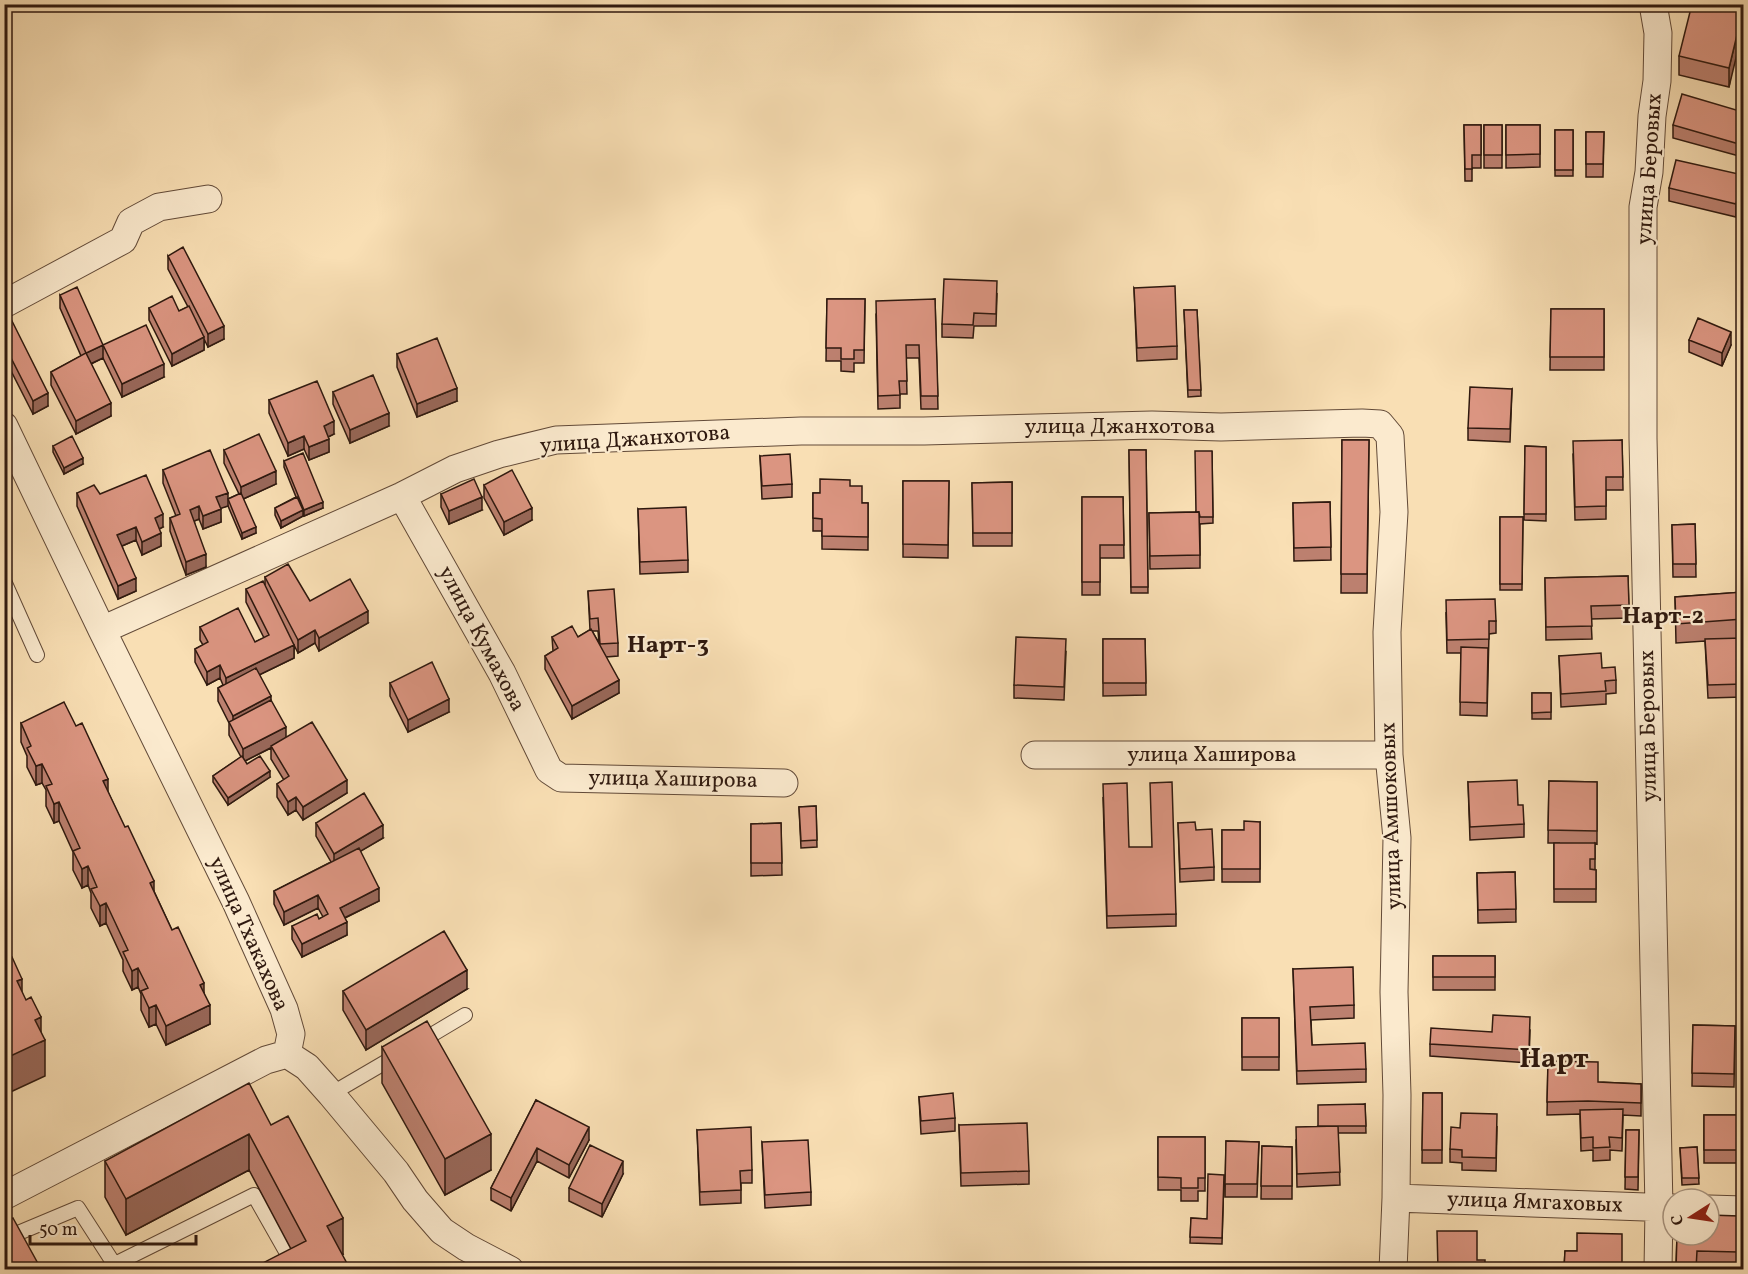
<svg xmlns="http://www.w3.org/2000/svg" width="1748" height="1274" font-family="Vollkorn,serif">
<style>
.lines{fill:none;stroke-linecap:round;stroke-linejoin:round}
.lane-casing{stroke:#624a38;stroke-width:16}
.street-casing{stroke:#624a38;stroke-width:29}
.lane{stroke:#fbeace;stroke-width:14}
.street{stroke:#fbeace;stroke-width:27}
.wall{fill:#bc806f;stroke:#2f190f;stroke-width:1.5;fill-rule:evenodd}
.shaded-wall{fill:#99685a;stroke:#2f190f;stroke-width:1.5}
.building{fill:#db9581;stroke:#2f190f;stroke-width:1.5}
.labels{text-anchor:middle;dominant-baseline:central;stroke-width:4.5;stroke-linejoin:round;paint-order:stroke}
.street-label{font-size:22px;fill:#2f190f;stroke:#fbeace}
.neighbourhood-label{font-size:24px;font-weight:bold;fill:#2f190f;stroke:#fbeace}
.district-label{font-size:28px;font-weight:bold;fill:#2f190f;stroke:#fbeace}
</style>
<rect width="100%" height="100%" fill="#f9dfb4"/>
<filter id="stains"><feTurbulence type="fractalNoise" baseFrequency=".00333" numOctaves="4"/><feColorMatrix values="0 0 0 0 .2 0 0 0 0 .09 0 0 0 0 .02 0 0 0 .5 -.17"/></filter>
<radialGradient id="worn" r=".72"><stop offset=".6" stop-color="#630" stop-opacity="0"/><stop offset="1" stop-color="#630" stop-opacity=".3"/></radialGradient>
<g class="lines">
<defs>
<path id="lane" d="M4 581 37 655
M418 1043 465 1015
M331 1094 396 1056
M4 1239 78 1208 118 1270
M115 1264 254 1195 292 1262 279 1270"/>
<path id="street" d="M1653 4 1658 33 1657 81 1652 116 1649 172 1643 207V438L1659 1208 1658 1270
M4 304 123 240 131 222 159 207 208 199
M4 426 102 630 236 902 284 1009 291 1034 287 1054
M402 496 502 673 549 770 561 778 784 783
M102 630 402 496 455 469 499 454 556 440 801 431H924L1152 425 1221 427 1362 423 1380 424 1390 436 1394 512 1387 632 1389 755 1397 838 1394 992 1397 1095 1396 1198 1393 1270
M1035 755H1389
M287 1054 307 1067 331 1094 396 1172 415 1200 442 1231 466 1247 510 1270
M4 1196 266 1060 287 1054
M1396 1198 1673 1208
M1709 1209 1744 1210"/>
</defs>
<use href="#lane" class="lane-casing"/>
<use href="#street" class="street-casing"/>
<use href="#lane" class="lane"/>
<use href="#street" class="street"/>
</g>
<path class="wall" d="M1743 4 1729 87 1679 75V56Z
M1743 112 1739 156 1673 138V125Z
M1464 125H1481V168H1472V181H1465Z
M1484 125H1502V168H1484Z
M1506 125H1540V167L1506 168Z
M1555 130H1573V176H1555Z
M1586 132H1604L1603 177H1586Z
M1669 188H1743L1736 217 1669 201Z
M168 256 224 339 208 347 204 339V350L172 366 149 320V308L179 311 188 307 168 269Z
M1134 288 1177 346V359L1137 361Z
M997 294 996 326H974L973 338 942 337V324Z
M60 295 103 345 164 377 122 397 103 358 91 364 111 416 76 434 51 385V372L81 356 60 308Z
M827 299H865L864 363H854V372L841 371V361H826Z
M935 299 938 409H921L919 358H906L907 394H900V408L878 409 876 314Z
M1551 309H1604V370H1550Z
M1184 310H1197L1201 396 1188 397Z
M4 317 48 406 33 414 4 357Z
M1689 340 1731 345 1722 366 1689 352Z
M397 354 457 401 417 417 397 367Z
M1512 389 1510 442 1468 440V428Z
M333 392 389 426 350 443 333 404Z
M269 400 334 434 328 437 329 452 309 460 304 449 288 456 269 413Z
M1342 440H1369L1367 593H1341Z
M1622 440 1623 490H1606V519L1575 520 1573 454Z
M53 446 83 464 64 474 53 452Z
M1525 446 1546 447V521L1524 520Z
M224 450 276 484 243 499 256 533 242 539 228 506 220 508 221 522 203 529 199 519 194 521 206 567 186 575 170 531V518L176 516 163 483V470L228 499 239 494 224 463Z
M1129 450H1146L1148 593H1131Z
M1212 451 1213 523 1200 524V568L1150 569 1149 513 1196 512Z
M760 456 792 484V497L762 499Z
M284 461 323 508 304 516 303 514V516L281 528 275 515V508L296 497 284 467Z
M903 481H949L948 558 903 557Z
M1012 482V546H973L972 483Z
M484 485 532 520 504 535 484 498Z
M850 486 862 503H868V550L822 549V531H813V493H820Z
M77 493 100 494 163 527 159 529 161 546 142 555 136 540 122 546 136 591 118 599 77 506Z
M441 494 482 510 449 524 441 507Z
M1082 497H1123L1124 558H1100V595H1082Z
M1330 502 1331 560 1294 561 1293 503Z
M638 509 688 560V572L640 574Z
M1500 517H1523L1522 590H1500Z
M1695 524 1696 577H1673L1672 525Z
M1628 576 1629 618 1591 619 1592 639 1546 640 1545 578Z
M265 577 310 601 368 623 319 651 315 643 298 653 294 645V658L259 675 286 738 347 793 303 820 296 810 288 815 277 797V784L284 780 271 759V748L245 761 247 764 270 777 228 805 213 782V776L241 757 229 735V723L218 701V688L223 685 220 678 207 685 195 662V649L203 645 200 640V627L255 642 264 638 246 602V589L265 585Z
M588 591 618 643V656L606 657 619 693 572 719 545 669V656L553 651 552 637H578L590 630ZM592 631H598L599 643Z
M1743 592V697L1708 698 1705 641 1676 643 1675 597Z
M1446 613 1496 621V633L1489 634 1487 716 1460 715 1461 653H1447Z
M1103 639H1145L1146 695 1103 696Z
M1066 652 1064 700 1014 698V685Z
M1559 656 1602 668 1616 680V693L1606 694V704L1561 707Z
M390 683 449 712 408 732 390 696Z
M1532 693H1551V719H1532Z
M21 723 108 792 172 930 204 993 210 1024 166 1045 156 1024 149 1027 141 1010V994L138 987 132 990 123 971V960L106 923 100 926 91 908V893L88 885 82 888 73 870V852L59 821 54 823 46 806V790L42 783 36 785 27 767V756L21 742Z
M1549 781 1597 782V844L1595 843V869L1596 870V902H1554V843H1560H1548Z
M1468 782 1518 805 1524 824V837L1470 840Z
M1103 797 1129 847 1176 914V926L1107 928Z
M816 806 817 847 801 848 799 807Z
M1260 822V882H1222V830H1244Z
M316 823 383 838 360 851 379 901 345 918 347 935 302 957 292 939V926L319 919 323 917 318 908 284 925 274 904V891L331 862 316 836Z
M781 823 782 875 751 876V824Z
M1178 823 1196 830 1214 867V880L1180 882Z
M1515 872 1516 922 1478 923 1477 873Z
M1433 956H1495V990H1433Z
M1293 969 1354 1005V1018L1311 1020 1312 1045 1366 1069V1082L1297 1084Z
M467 989 366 1050 343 1010V991Z
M1242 1018H1279V1070H1242Z
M1693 1025 1735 1026 1734 1087 1692 1086Z
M1530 1030 1529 1063 1430 1056V1044L1492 1032Z
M382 1047 491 1170 445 1195 382 1083Z
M1548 1061 1598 1082 1641 1084V1116L1623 1115 1622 1151 1610 1150V1160L1593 1161V1150L1581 1151 1580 1114 1547 1115Z
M1423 1093H1442V1163H1422Z
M919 1097 955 1118V1131L921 1134Z
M536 1100 589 1140 569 1178 537 1161 511 1211 491 1200V1188Z
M1365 1104 1366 1133H1338L1340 1185 1297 1187 1296 1140 1318 1126Z
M1704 1115H1743V1191H1741V1163H1704Z
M271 1125 343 1254 291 1249 249 1170 126 1235 105 1197V1161Z
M959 1125 1029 1171V1184L961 1186Z
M1497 1127 1496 1171 1462 1170V1163L1450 1162V1149Z
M697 1130 752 1170V1183H741V1203L700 1205Z
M1626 1130H1639L1638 1190 1625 1189Z
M1158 1137H1205V1191H1198V1201H1181V1190H1158Z
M1226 1141 1259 1142 1257 1197H1225Z
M762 1142 811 1192V1205L765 1208Z
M1262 1146 1292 1147V1199H1261Z
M1697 1147 1699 1184 1682 1185 1680 1148Z
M623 1174 602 1217 569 1201V1188Z
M1224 1175 1222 1244 1190 1243 1191 1218 1207 1219Z
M1677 1235H1739L1738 1269H1676Z
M1565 1251H1577L1622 1269H1564Z"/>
<path class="shaded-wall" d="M1743 10V29L1729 87V68Z
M1743 129V142L1739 156V144Z
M1743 175V188L1736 217V204Z
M224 326V339L208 347V334Z
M1731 332V345L1722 366V353Z
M204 337V350L172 366V354Z
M103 345V358L86 366V353Z
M164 364V377L122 397V384Z
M457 388V401L417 417V404Z
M48 393V406L33 414V401Z
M111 403V416L76 434V421Z
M389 413V426L350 443V430Z
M334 421V434L324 439V426Z
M304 436V449L288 456V443Z
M329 439V452L309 460V447Z
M83 458V464L64 474V468Z
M276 471V484L241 500V487Z
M228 493V506L216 510V497Z
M482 497V510L449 524V511Z
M323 502V508L304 516V510Z
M199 506V519L190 523V510Z
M532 508V520L504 535V522Z
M221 509V522L203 529V516Z
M303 510V516L281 528V521Z
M163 514V527L155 531V518Z
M136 527V540L117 548V535Z
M256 527V533L242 539V533Z
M161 533V546L142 555V542Z
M206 554V567L186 575V562Z
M136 578V591L118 599V586Z
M368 611V623L319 651V638Z
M315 630V643L298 653V640Z
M294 645V658L226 691V678Z
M220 665V678L207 685V672Z
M619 680V693L572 719V706Z
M271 696V709L233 729V716Z
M449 699V712L408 732V720Z
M286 727V740L243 762V749Z
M42 764V783L36 785V766Z
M270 771V777L228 805V798Z
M108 779V798L103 781Z
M347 780V793L303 820V807Z
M296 797V810L288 815V802Z
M59 802V821L54 823V804Z
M383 825V838L334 867V854Z
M88 866V885L82 888V869Z
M154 881V900L150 883Z
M379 888V901L340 920V908Z
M318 895V908L284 925V912Z
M106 903V923L100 926V906Z
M347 922V935L302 957V944Z
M138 968V987L132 990V971Z
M467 970V989L366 1050V1030Z
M22 979V1015L17 981Z
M204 983V1002L200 985Z
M156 1005V1024L149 1027V1008Z
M210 1005V1024L166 1045V1026Z
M41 1017V1042L45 1040V1076L4 1095V1059L35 1020Z
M589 1127V1140L569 1178V1165Z
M249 1134V1170L126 1235V1199Z
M491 1134V1170L445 1195V1159Z
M537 1148V1161L511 1211V1198Z
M623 1161V1174L602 1217V1204Z
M343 1218V1254L327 1262V1226Z"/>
<path class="building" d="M1692 4H1743V10L1729 68 1679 56Z
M1682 94 1743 112V129L1739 144 1673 125Z
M1464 125H1481V155H1472V169H1465Z
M1484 125H1502V155H1484Z
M1506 125H1540V154L1506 155Z
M1555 130H1573V170H1555Z
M1586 132H1604L1603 164H1586Z
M1676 160 1743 175 1736 204 1669 188Z
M183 247 224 326 208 334 168 256Z
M944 279 997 281 996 314 974 313 973 325 942 324Z
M1175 286 1177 346 1137 348 1134 288Z
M77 287 103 345 146 325 164 364 122 384 103 345 86 353 111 403 76 421 51 372 86 353 60 295Z
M172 296 179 311 189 306 204 337 172 354 149 308Z
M827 299H865L864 350H854V359H841V348H826Z
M935 299 938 396H921L919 345H906L907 381H899L900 395 878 396 876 301Z
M1551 309H1604V357H1550Z
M1184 310H1197L1201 390H1188Z
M9 315 48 393 33 401 4 344V317Z
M1698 318 1731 332 1722 353 1689 340Z
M437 338 457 388 417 404 397 354Z
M373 375 389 413 350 430 333 392Z
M317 381 334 421 324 426 329 439 309 447 304 436 288 443 269 400Z
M1470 387 1512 389 1510 429 1468 428Z
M259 434 276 471 241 487 224 450Z
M72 436 83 458 64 468 53 446Z
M1342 440H1369L1367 574H1341Z
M1622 440 1623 477H1606V506L1575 507 1573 441Z
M1525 446 1546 447V514H1524Z
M210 450 228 493 216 497 221 509 203 516 199 506 190 510 206 554 186 562 170 518 180 514 163 470Z
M1129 450H1146L1148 587H1131Z
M1195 451H1212L1213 517H1200L1199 512H1196Z
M303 453 323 502 304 510 284 461Z
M790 454 792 484 762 486 760 456Z
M512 470 532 508 504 522 484 485Z
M146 475 163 514 155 518 161 533 142 542 136 527 117 535 136 578 118 586 77 493 94 485 100 494Z
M474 479 482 497 449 511 441 494Z
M820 479 850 480V486H862V503H868V537L822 536V519L813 518V493H820Z
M903 481H949L948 545 903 544Z
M1012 482V533H973L972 483Z
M241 493 256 527 242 533 228 499Z
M297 497 303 510 281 521 275 508Z
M1082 497H1123L1124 545H1100V582H1082Z
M1330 502 1331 547 1294 548 1293 503Z
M686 507 688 560 640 562 638 509Z
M1199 512 1200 555 1150 556 1149 513Z
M1500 517H1523L1522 584H1500Z
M1695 524 1696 564H1673L1672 525Z
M288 564 310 601 350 579 368 611 319 638 315 630 298 640 265 577Z
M1628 576 1629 605 1591 606 1592 626 1546 627 1545 578Z
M263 581 294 645 226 678 220 665 207 672 195 649 208 642 200 627 238 608 255 642 269 635 246 589Z
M614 589 618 643 600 644 598 618 590 619 588 591Z
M1743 592V619L1676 624 1675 597Z
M1495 599 1496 621H1489V639L1447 640 1446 600Z
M572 626 578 637 591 629 619 680 572 706 545 656 558 648 552 637Z
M1016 637 1066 639 1064 687 1014 685Z
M1743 638V684L1708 685 1705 639Z
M1103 639H1145L1146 683H1103Z
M1461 647 1488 648 1487 703 1460 702Z
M1601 653 1602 668 1615 667 1616 680 1605 681 1606 691 1561 694 1559 656Z
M432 662 449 699 408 720 390 683Z
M256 668 271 696 233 716 218 688Z
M1532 693H1551V712L1532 713Z
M271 700 286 727 243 749 229 722Z
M64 702 76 726 82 723 108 779 103 781 125 827 128 826 154 881 150 883 172 930 178 927 204 983 200 985 210 1005 166 1026 156 1005 149 1008 141 991 148 988 138 968 132 971 123 952 128 950 106 903 100 906 91 889 97 887 88 866 82 869 73 851 80 848 59 802 54 804 46 786 52 784 42 764 36 766 27 748 31 746 21 723Z
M312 722 347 780 303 807 296 797 288 802 277 784 289 776 271 746Z
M242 756 247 764 260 756 270 771 228 798 213 776Z
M1517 780 1518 805H1523L1524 824 1470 827 1468 782Z
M1549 781 1597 782V831L1548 830Z
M1172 782 1176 914 1107 916 1103 784 1127 783 1129 847H1152L1150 783Z
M364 793 383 825 334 854 316 823Z
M816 806 817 840 801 841 799 807Z
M1244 821 1260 822V869H1222V830H1244Z
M1195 822 1196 830 1212 829 1214 867 1180 869 1178 823Z
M781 823 782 863H751V824Z
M1554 843H1595V859H1590V869L1596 870V889H1554Z
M359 848 379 888 340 908 347 922 302 944 292 926 317 914 319 919 328 914 318 895 284 912 274 891Z
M1515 872 1516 909 1478 910 1477 873Z
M444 931 467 970 366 1030 343 991Z
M4 956 7 960 12 957 22 979 17 981 26 1000 31 997 41 1017 35 1020 45 1040 4 1059Z
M1433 956H1495V977H1433Z
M1353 967 1354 1005 1310 1007 1312 1045 1365 1043 1366 1069 1297 1071 1293 969Z
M1493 1015 1530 1017 1529 1050 1430 1044 1431 1028 1492 1032Z
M1242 1018H1279V1057H1242Z
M427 1021 491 1134 445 1159 382 1047Z
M1693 1025 1735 1026 1734 1074 1692 1073Z
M1548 1061 1598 1062V1082L1641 1084V1103L1588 1101 1547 1102Z
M249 1083 271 1125 288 1116 343 1218 327 1226 350 1269H251L306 1241 249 1134 126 1199 105 1161Z
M953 1093 955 1118 921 1121 919 1097Z
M1423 1093H1442V1150H1422Z
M536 1100 589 1127 569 1165 537 1148 511 1198 491 1188Z
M1365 1104 1366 1126H1318V1105Z
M1623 1109 1622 1138 1609 1137 1610 1147 1593 1148V1137L1581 1138 1580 1110Z
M1461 1113 1497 1114 1496 1158 1462 1157V1150L1450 1149 1451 1127 1460 1128Z
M1704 1115H1743V1178H1741V1150H1704Z
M1027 1123 1029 1171 961 1173 959 1125Z
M1338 1126 1340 1172 1297 1174 1296 1127Z
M751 1127 752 1170 740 1171 741 1190 700 1192 697 1130Z
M1626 1130H1639L1638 1177H1625Z
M1158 1137H1205V1178H1198V1188H1181V1178L1158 1177Z
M808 1140 811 1192 765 1195 762 1142Z
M1226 1141 1259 1142 1257 1184H1225Z
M590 1145 623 1161 602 1204 569 1188Z
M1262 1146 1292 1147V1186H1261Z
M1697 1147 1699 1178H1682L1680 1148Z
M1208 1174 1224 1175 1222 1238 1190 1237 1191 1218 1207 1219Z
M1709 1215 1739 1216 1738 1252 1697 1251 1696 1269H1676L1677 1235H1709Z
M13 1218 41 1269H4V1222Z
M1437 1231H1477V1260H1485V1269H1438Z
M1577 1233 1622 1234V1269H1602V1268H1564L1565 1251H1577Z
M1742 1242H1743V1269H1742Z
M370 1265 372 1269H361Z"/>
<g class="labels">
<g class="street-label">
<text transform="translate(1650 169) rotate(-86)">улица Беровых</text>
<text x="1120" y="427">улица Джанхотова</text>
<text transform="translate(635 440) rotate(-4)">улица Джанхотова</text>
<text transform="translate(481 639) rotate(62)">улица Кумахова</text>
<text transform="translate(1649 726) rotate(-91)">улица Беровых</text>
<text x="1212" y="755">улица Хаширова</text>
<text transform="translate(673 780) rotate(1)">улица Хаширова</text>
<text transform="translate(1392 816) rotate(-92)">улица Амшоковых</text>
<text transform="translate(248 934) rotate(66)">улица Тхакахова</text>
<text transform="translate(1535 1203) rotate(2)">улица Ямгаховых</text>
</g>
<g class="neighbourhood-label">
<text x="1663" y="617">Нарт-2</text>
<text x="668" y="646">Нарт-3</text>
</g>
<g class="district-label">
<text x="1554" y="1059">Нарт</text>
</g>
</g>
<rect width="1748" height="1274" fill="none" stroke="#f9dfb4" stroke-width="24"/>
<rect x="6" y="6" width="1736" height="1262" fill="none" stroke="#2f190f" stroke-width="3"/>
<rect x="12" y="12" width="1724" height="1250" fill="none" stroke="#2f190f" stroke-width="1.5"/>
<g transform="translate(1691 1217) rotate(258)"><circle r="28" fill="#fbeace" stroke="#a99682" stroke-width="1.5"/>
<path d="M0-4.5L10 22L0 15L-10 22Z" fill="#8f2418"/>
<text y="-9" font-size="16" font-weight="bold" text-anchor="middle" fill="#2f190f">С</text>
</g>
<path d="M30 1235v9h166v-9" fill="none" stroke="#2f190f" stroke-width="3"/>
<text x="39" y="1235" font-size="18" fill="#2f190f" stroke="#fbeace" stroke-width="4.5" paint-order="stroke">50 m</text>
<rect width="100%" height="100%" filter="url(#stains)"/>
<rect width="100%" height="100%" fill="url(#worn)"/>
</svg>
